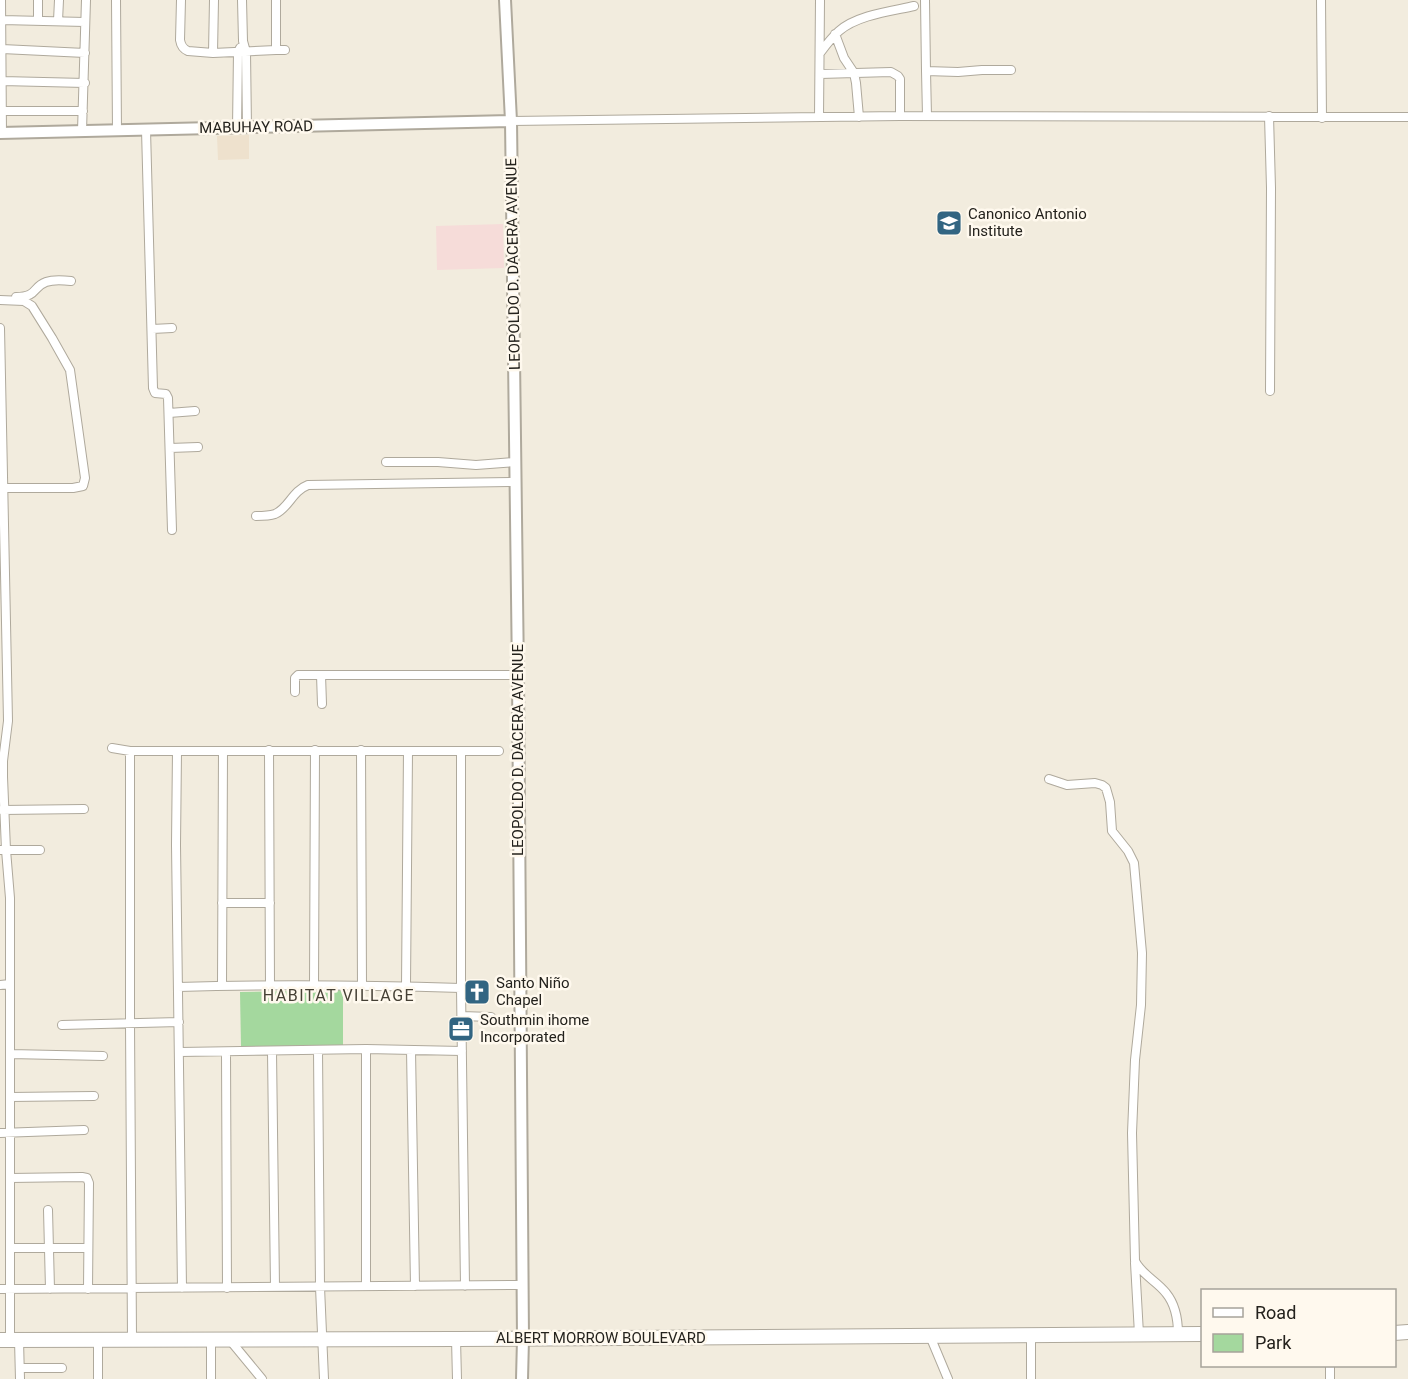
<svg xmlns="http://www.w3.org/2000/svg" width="1408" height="1379" font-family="Roboto,sans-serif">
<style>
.commercial{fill:#eee1cd}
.industrial{fill:#f6dcd9}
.green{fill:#a4d89e}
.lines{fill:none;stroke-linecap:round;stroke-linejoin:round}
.street-casing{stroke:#afa99c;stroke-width:10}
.secondary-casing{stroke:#afa99c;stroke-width:14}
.highway-casing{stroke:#afa99c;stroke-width:16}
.street{stroke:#fff;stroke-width:8}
.secondary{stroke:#fff;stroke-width:10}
.highway{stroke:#fff;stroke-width:14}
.labels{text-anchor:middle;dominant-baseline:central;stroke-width:5;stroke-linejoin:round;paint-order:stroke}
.street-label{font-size:15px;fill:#24221d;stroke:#fff9ee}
.poi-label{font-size:15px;fill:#24221d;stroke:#fff9ee;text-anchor:start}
.neighbourhood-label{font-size:16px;letter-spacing:1.5px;fill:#454035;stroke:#fff9ee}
</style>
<rect width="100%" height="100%" fill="#f2ecde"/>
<path class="commercial" d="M249 135V159L218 160 217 136Z"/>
<path class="industrial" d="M503 224 504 268 437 270 436 226Z"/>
<path class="green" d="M343 990V1046H241L240 992Z"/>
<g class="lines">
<defs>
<path id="street" d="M1 0 2 133
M116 0 117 131
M181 0 180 40C181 46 183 49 188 51L213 53 276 50
M242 0 243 41 246 52 247 128
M276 0V50H285
M925 0 926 71
M1321 0 1322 118
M2 20 85 22
M38 20V0
M58 21 59 0
M835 34 844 58 854 73 856 83 859 117
M2 49 85 53
M213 53 214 0
M820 53C826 45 832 37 839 31 857 15 892 11 914 6
M820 74 891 72 898 76 900 79V116
M2 81 85 83
M2 111H83
M927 116 926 71 958 72 982 70H1011
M1269 116 1271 188 1270 391
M819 117 820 0
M511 121 900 116 1408 117
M237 128 238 52 240 48
M146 130 153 388 155 393 166 394 168 398 172 530
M82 131 86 0
M16 297C38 297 32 287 46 282 54 279 63 280 71 281
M0 300 24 301 32 306 52 338 70 370 85 478 83 486 73 488H3
M0 328 8 721 3 761V777L6 850 10 898V1340
M152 329 172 328
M169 413 195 411
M170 448 198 447
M386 462H438L476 465 515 462
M256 516C262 516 269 516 275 514 289 508 292 491 308 485L515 482
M321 675 322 704
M295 692V678L298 675H518
M112 748 130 751H499
M269 750 270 985
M361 750 362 986
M130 751V1024L132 1339
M177 751 176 845 182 1288
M461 751V988L465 1286
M1049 779 1067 785 1095 783 1102 785 1106 788 1110 802 1112 831 1128 851 1134 863 1142 953 1141 1005 1135 1060 1132 1133 1135 1261C1142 1275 1157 1281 1166 1293 1175 1304 1178 1320 1178 1334
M2 810 84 809
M0 850H40
M222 903H270
M0 985 10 984
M222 985 223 751
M314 986 315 750
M406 986 408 751
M178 987C272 984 367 985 461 988
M462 1016 491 1017
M62 1025 179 1022
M366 1049V1286
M318 1050 320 1287 324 1379
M411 1050 415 1286
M180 1052 366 1049 462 1051
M226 1052 227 1288
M272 1052 275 1287
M10 1054 103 1056
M10 1097 94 1096
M0 1133 84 1130
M10 1178 82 1177 87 1178 89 1183 88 1289
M48 1210 50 1289
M10 1248H88
M1135 1263 1139 1334
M0 1289 522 1285
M1031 1335V1379
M930 1336 948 1379
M98 1339V1379
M211 1339V1379
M229 1339 262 1379
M456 1339 457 1379
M19 1340 20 1379
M1330 1366V1379
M20 1368H62"/>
<path id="secondary" d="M505 0 511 121 518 675 523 1339 522 1379
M0 133 511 121"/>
<path id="highway" d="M1394 1333 1408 1332
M0 1340 456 1339 1202 1334"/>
</defs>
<use href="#street" class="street-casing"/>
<use href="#secondary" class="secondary-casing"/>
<use href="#highway" class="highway-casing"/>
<use href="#street" class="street"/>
<use href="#secondary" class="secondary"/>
<use href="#highway" class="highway"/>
</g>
<defs>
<symbol id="school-square" viewBox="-11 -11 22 22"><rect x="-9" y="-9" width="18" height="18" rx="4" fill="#326582" stroke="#fff9ee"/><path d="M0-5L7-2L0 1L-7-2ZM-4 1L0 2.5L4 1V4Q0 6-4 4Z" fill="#fff"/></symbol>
<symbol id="church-square" viewBox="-11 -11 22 22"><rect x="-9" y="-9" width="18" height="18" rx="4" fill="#326582" stroke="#fff9ee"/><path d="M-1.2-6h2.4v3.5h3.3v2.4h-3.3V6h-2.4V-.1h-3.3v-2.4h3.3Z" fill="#fff"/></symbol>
<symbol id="office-square" viewBox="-11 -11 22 22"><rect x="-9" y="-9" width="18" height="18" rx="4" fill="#326582" stroke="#fff9ee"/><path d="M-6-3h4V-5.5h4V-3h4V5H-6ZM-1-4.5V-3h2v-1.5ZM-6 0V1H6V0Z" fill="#fff"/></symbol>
</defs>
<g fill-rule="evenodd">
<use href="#school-square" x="934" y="208" width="30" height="30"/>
<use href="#church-square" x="462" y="977" width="30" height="30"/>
<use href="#office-square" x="446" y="1014" width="30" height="30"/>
</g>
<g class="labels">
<g class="street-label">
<text transform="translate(256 127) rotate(-1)">MABUHAY ROAD</text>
<text transform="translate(513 264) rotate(-91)">LEOPOLDO D. DACERA AVENUE</text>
<text transform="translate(518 750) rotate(-90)">LEOPOLDO D. DACERA AVENUE</text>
<text x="601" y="1338">ALBERT MORROW BOULEVARD</text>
</g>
<g class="poi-label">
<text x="968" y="214">Canonico Antonio<tspan x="968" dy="17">Institute</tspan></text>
<text x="496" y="983">Santo Niño<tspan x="496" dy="17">Chapel</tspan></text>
<text x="480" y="1020">Southmin ihome<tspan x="480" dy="17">Incorporated</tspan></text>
</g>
<g class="neighbourhood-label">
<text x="339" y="995">HABITAT VILLAGE</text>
</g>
</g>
<rect x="1201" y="1289" width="195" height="78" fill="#fff9ee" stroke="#a7a39a" stroke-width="1.5"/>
<rect x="1213" y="1308" width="30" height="9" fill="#ffffff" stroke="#a7a39a" stroke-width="1.5"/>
<text x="1255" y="1319" font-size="18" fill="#24221d">Road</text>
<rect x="1213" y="1334" width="30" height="18" fill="#a4d89e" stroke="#a7a39a" stroke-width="1.5"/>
<text x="1255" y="1349" font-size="18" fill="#24221d">Park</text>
</svg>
